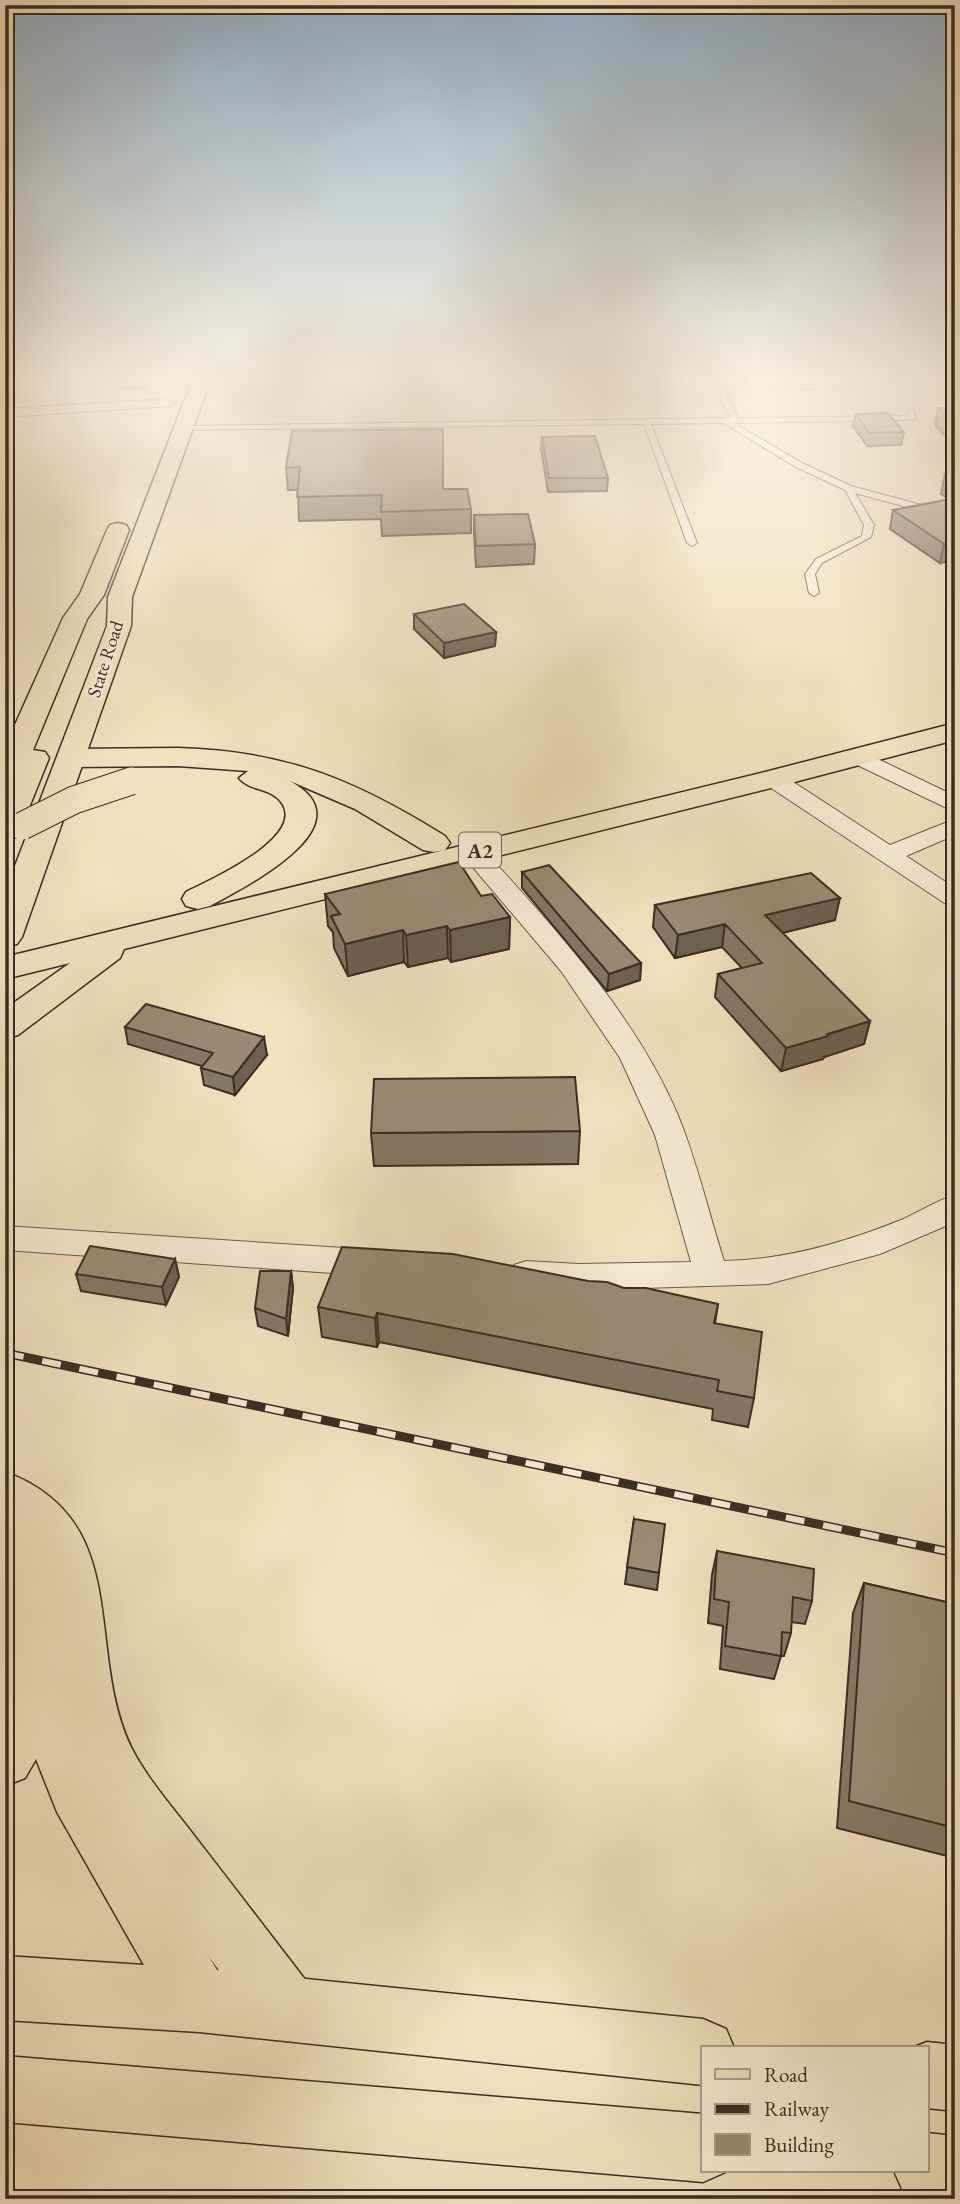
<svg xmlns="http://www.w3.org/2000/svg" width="960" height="2204" font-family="'EB Garamond',serif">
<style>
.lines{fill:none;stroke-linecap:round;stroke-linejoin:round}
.service-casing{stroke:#685a4c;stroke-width:2}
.minor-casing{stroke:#685a4c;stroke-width:2}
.primary-casing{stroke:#3b2d25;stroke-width:3}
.trunk-casing{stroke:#3b2d25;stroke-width:3}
.service{fill:#f6ecd5;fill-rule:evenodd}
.minor{fill:#f6ecd5;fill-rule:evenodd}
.primary{fill:#f1e2bf;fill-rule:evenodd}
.trunk{fill:#f1e2bf;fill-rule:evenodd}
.rail-casing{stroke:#3b2d25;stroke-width:9}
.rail{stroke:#f6ecd5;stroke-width:6;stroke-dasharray:19;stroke-linecap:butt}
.trunk-bridge-casing{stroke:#3b2d25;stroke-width:29;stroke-linecap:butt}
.trunk-bridge{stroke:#f1e2bf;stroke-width:27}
.wall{fill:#847865;stroke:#3b2d25;stroke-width:2}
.shaded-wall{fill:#6c6152;stroke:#3b2d25;stroke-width:2}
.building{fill:#9a8b75;stroke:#3b2d25;stroke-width:2}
.labels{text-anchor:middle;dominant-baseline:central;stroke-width:5;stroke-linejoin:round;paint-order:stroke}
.far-street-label{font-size:19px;fill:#3b2d25;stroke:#f6ecd5}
.shield{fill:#f6ecd5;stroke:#73665a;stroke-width:2}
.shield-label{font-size:21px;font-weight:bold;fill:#3b2d25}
</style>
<rect width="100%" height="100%" fill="#f1e2bf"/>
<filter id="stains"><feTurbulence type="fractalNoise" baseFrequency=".00286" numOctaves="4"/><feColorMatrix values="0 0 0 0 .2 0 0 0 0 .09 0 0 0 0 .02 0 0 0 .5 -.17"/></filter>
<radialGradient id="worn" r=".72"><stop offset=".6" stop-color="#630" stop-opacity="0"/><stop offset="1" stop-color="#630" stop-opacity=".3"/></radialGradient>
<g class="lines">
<defs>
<path id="service" d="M711 381H719L721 386 898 384 895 388 724 390 738 418 904 416 908 415V410H914L916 419 904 420 734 423 802 463 851 486 955 514V520L855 493 874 525 871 537 822 563 815 574 819 593 814 596 809 593 805 574 816 559 862 536 864 525 845 490 796 467 723 423 651 424 697 543 692 546 687 543 644 424 184 430 180 428 184 426 731 418Z"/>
<path id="minor" d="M167 399 172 400 174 403 172 406 5 417V409Z
M859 750 955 796V812L851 762 848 757 851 752Z
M773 772 781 774 890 845 955 819V835L906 856 955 888V907L946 904 765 784 762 779 765 774Z
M472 845 481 847C554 928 633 1011 677 1113 697 1161 708 1211 724 1261 785 1260 844 1243 901 1220 919 1212 936 1201 955 1195V1222L880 1254 768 1284 579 1290 526 1287 514 1283 509 1274 514 1265 526 1261 579 1264 691 1262 655 1135 620 1058 561 971 460 852 463 847Z
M5 1226 375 1250 387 1254 392 1263 387 1272 375 1276 5 1250Z"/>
<path id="primary" d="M192 381H210L132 597 131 626 22 937 17 944 5 947V892L107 626 108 597Z
M118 523 126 525 129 530 104 595 87 619 33 750 45 752 49 758 20 830 16 837 5 839V747L63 618 80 594 107 530 110 525Z
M5 1518 23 1525 42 1548 64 1600 69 1629 68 1699 99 1770 217 1970 703 2019 726 2029 734 2048H703V2085L199 2032 5 2020V1956L144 1965 57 1812 36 1759 25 1778 5 1786V1704L13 1693 15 1629 12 1600 5 1583Z
M927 2042 955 2045V2111L927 2108V2048H912Z
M5 2056 703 2114V2171H728L703 2182 5 2122Z
M927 2133 955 2136V2199H921L903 2191 894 2171H927Z"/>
<path id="trunk" d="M955 723V740L783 785 124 949 120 958 18 1035 5 1039V1009L70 963 5 979V957L765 772Z
M178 748C286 751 355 780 445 836L450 843 445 850 434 852 423 850 355 809 290 781C371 825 243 888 210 906L198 909 186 906 182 899 186 892C208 881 308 837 281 802 271 788 249 791 239 778L248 771 178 766 71 767 61 764 57 758 61 752 71 749Z
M5 1472C135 1520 84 1649 131 1747 147 1779 174 1809 196 1838 234 1887 272 1937 310 1986L319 2009 310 2032 287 2041 264 2032 126 1843 88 1782 60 1700 44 1568 19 1530 5 1521Z"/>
</defs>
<use href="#service" class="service-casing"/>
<use href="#minor" class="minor-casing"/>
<use href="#primary" class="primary-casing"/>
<use href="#trunk" class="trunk-casing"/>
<use href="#service" class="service"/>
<use href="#minor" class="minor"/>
<use href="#primary" class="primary"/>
<use href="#trunk" class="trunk"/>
<defs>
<path id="rail" d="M5 1353 955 1553"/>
</defs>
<use href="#rail" class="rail-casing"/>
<use href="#rail" class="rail"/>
<defs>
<path id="trunk-bridge" d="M22 826 74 800 131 781"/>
</defs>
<use href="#trunk-bridge" class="trunk-bridge-casing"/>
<use href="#trunk-bridge" class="trunk-bridge"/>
</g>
<path class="wall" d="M118 381H149L146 388H120L119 382Z
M938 408H955V445H953L935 425Z
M856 414 904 432 901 445 867 446 853 426Z
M292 431 443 489 471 509V533L382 536 381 519 299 521 298 490H288L286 468Z
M542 437 608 478 607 491 548 492 541 449Z
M955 473V502L941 494 945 474Z
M955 503 940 563 890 529 893 510Z
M474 515 535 544 534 564 476 567 474 535Z
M414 614 496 632 495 646 444 658 414 629Z
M522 872 641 963 640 980 607 991 522 888Z
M325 894 481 896 510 917 509 949 451 962 448 958 408 967 404 962 348 976 334 948 333 932 328 926Z
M655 905 835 920 782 933 870 1021 864 1044 824 1057 823 1059 781 1071 715 997 718 974 742 968 722 947 675 958 653 927Z
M125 1027 267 1055 235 1095 204 1085 201 1068 202 1066 128 1044Z
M580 1131 578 1164 374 1166 371 1133Z
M175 1259 179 1277 166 1305 81 1291 76 1274Z
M291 1271 293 1288 288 1336 258 1326 255 1308Z
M624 1288 718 1304 715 1323 754 1398 748 1427 712 1420 713 1409 379 1342 377 1347 322 1337 318 1307Z
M634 1519 659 1573 657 1590 625 1584Z
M717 1551 812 1601 805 1624 791 1622V1633L784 1656H781L774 1679 720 1669 723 1626 708 1623 712 1575Z
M864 1583 955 1604V1858L837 1828 853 1613Z"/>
<path class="shaded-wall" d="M955 542V560L940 563 944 544Z
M5 576 11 603 5 669Z
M496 632 495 646 444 658V643Z
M840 898 835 920 761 938 765 915Z
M510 917 509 949 451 962 450 930Z
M725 924 722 947 675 958 678 935Z
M447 926 448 958 408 967 406 935Z
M403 930 404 962 348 976 345 944Z
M641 963 640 980 607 991 609 974Z
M870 1021 864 1044 824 1057 823 1059 781 1071 786 1048Z
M264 1037 267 1055 235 1095 233 1077Z
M175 1259 179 1277 166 1305 162 1287Z
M291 1271 293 1288 288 1336 286 1319Z
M377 1313 379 1342 377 1347 375 1318Z"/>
<path class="building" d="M938 408H955V427Z
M888 413 904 432 869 433 856 414Z
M443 429V489H467L471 509 381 512 382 495 297 497 300 467 286 468 292 431Z
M595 436 608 478H549L542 437Z
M955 473V480L945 474Z
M945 500 955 503V542L944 544 893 510Z
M528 514 535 544 476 546 474 515Z
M464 604 496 632 444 643 414 614Z
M459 862 481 896 492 894 510 917 450 930 447 926 406 935 403 930 345 944 331 916 340 914 325 894Z
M549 865 641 963 609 974 522 872Z
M811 873 840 898 765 915 870 1021 827 1034 828 1036 786 1048 718 974 762 963 725 924 678 935 655 905Z
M146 1004 264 1037 233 1077 201 1068 213 1053 125 1027Z
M575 1077 580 1131 371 1133 374 1079Z
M90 1246 175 1259 162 1287 76 1274Z
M342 1247 453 1254 588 1281 607 1282 624 1288H646L718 1304 714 1323 762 1332 754 1398 717 1391 719 1380 377 1313 375 1318 318 1307Z
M260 1271H291L286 1319 255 1308Z
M634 1519 665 1524 659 1573 627 1567Z
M717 1551 814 1569 812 1601 793 1597 791 1633 782 1632 781 1656 725 1646 729 1602 714 1599Z
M864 1583 955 1604V1828L849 1801Z"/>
<linearGradient id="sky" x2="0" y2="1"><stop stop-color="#93aec3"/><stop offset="0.55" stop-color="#f9f2e2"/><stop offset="1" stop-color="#f9f2e2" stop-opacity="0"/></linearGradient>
<rect width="960" height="690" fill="url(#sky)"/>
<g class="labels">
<g class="far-street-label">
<text transform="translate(105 659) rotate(-72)">State Road</text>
</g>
<rect class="shield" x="459" y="832.5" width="42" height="35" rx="5"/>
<g class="shield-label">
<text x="480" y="850">A2</text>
</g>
</g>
<rect width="960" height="2204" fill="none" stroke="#f1e2bf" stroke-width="28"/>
<rect x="7" y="7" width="946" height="2190" fill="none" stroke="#3b2d25" stroke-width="3.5"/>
<rect x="14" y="14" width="932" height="2176" fill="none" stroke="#3b2d25" stroke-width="2"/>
<rect x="701" y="2046" width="228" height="126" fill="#f6ecd5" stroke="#aba08f" stroke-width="2"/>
<rect x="715" y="2069" width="35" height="10" fill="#f1e2bf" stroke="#aba08f" stroke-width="2"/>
<text x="764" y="2082" font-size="21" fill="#3b2d25">Road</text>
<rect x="715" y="2104" width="35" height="10" fill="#3b2d25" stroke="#aba08f" stroke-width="2"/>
<text x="764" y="2116" font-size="21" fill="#3b2d25">Railway</text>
<rect x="715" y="2134" width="35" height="21" fill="#9a8b75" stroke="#aba08f" stroke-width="2"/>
<text x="764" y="2152" font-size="21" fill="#3b2d25">Building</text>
<rect width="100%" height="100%" filter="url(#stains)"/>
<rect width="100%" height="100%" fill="url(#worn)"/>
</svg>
